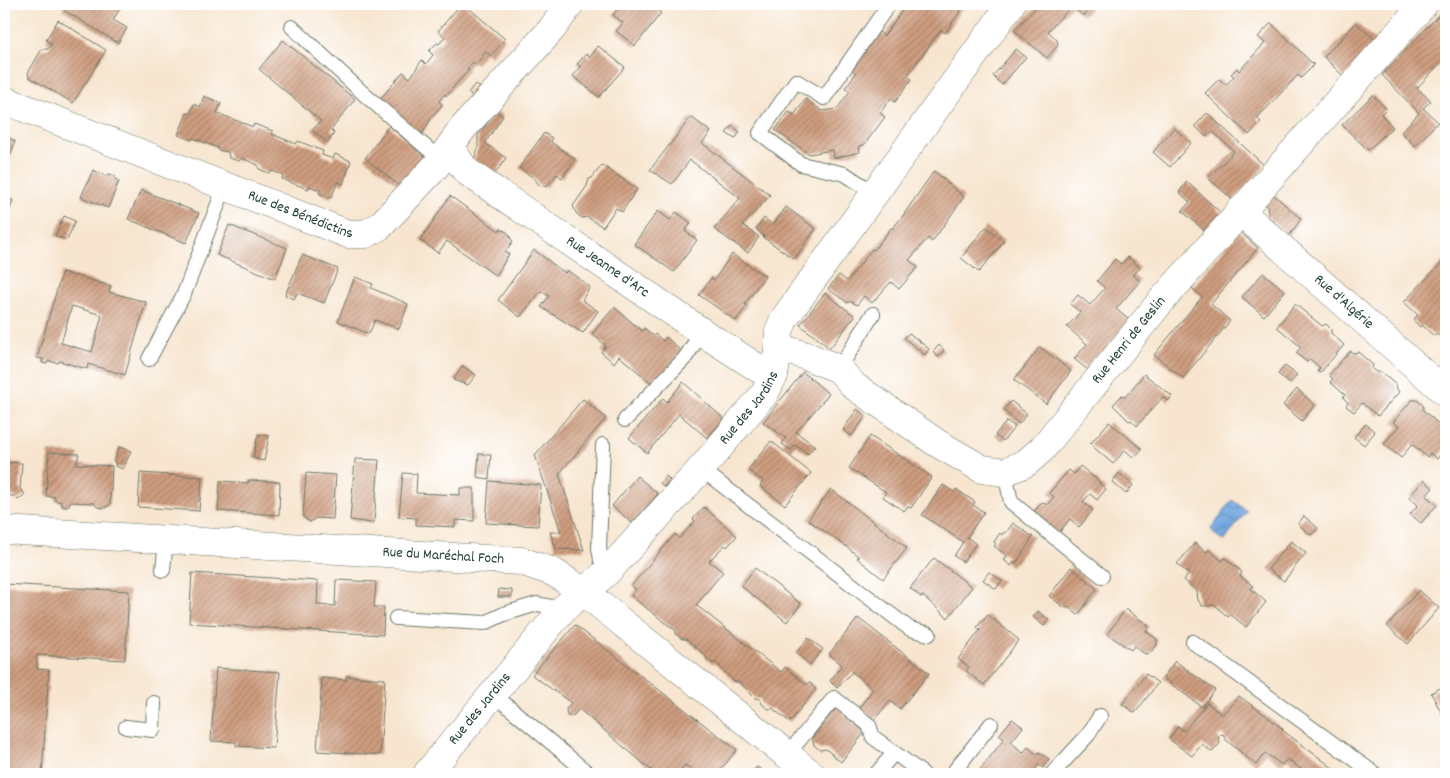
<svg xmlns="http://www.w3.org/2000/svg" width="1450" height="778" font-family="Dekko,sans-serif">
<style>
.water{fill:url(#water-waves);stroke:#49728a}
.building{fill:url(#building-hatch);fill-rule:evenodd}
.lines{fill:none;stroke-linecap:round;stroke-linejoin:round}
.lane-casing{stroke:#6b786a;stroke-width:16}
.street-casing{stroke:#6b786a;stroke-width:29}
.path{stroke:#6b786a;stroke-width:3;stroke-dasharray:1 4;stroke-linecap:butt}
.lane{stroke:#fff;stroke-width:14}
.street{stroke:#fff;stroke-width:28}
.labels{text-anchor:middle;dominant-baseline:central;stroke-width:4;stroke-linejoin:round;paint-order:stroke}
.street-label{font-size:15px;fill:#1f3d34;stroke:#fff}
</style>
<defs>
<pattern id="water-waves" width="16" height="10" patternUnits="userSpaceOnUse" patternTransform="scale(1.25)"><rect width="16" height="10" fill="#73a7e0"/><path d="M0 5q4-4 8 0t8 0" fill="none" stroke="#5e89b6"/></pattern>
<pattern id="building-hatch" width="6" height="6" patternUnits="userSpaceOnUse" patternTransform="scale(1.25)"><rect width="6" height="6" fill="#cf9d7f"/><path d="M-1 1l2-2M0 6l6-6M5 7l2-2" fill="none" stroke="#a78169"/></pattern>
</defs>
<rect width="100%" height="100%" fill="#fff"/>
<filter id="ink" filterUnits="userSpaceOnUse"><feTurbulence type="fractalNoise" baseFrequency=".02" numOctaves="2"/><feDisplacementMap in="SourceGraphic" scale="10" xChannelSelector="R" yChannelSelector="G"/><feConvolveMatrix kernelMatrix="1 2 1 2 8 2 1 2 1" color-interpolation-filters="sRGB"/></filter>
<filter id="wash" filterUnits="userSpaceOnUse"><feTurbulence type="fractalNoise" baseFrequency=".0096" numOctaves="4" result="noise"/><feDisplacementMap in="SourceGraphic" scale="20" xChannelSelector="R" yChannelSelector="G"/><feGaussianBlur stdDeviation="1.12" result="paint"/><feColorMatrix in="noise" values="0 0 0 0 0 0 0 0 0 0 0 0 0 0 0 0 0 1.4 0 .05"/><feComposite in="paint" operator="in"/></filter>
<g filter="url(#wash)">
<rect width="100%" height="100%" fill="#f7e5cf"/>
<path class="water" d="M1232 500 1247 511 1225 540C1218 538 1214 535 1211 528Z"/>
<g id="blocks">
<path class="building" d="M66 4H123L113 20 127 28 118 43 62 9Z
M461 4H464L505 39 491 56 486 52 476 64 473 62 467 69 469 70 457 83 446 96 445 94 439 101 442 105 432 117 421 136 379 100 403 72 410 78 422 60 426 64 433 55 429 51 437 43 439 44 445 37 438 31Z
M621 4H650L661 13 635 46 616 31 623 23 613 15Z
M907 4H960L958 6 962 9 945 33 941 30 907 76 912 79 895 102 891 98 880 113 885 117 864 145 859 146 860 152 834 158 833 150 809 154 775 130 789 112 794 115 806 99 822 111 837 109 850 91 845 88 856 73 852 70 879 32 884 36Z
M1039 4H1087L1091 8 1085 15H1082L1072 6 1048 31 1057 40 1058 45 1047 58 1014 30Z
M1446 7V57L1417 88 1431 101 1423 108 1438 122 1415 146 1401 132 1419 113 1382 75Z
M58 20 106 50 73 103 29 77 28 73 42 49H48L52 44 46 40Z
M1271 23 1314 65 1301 78 1298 75 1267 108 1257 118 1261 122 1249 135 1205 93 1219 79 1226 85 1234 76 1231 74 1237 68 1239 71 1265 43 1258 37Z
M1356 23 1378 42 1345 78 1324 57Z
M283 40 355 99 331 130 334 133 328 143 312 130 321 121 259 69Z
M598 46 625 67 599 97 573 76 581 67 577 64 586 54 590 57Z
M1016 49 1026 57 1002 85 993 76Z
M475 84 485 91 478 100 468 93Z
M1373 95 1386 109 1381 114 1393 127 1368 150 1342 125Z
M204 96 221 103 217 113 253 127 254 124 273 131 272 134 296 144 298 141 323 151 322 155 333 159 335 154 351 161 343 184 338 182 331 198 319 193 320 190 309 186 308 189 282 179 283 175 272 171 269 173 259 169 258 165 242 158 239 161 229 158 228 152 218 150V148L206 143 193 138 192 140 178 135 187 113 190 114 194 104 200 107Z
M496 112 503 116 485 143 506 158 494 175 474 160 478 148V135Z
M1207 113 1265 166 1233 200 1208 178 1234 151 1212 131 1206 137 1195 126Z
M691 117 711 132 702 143 770 195 743 225 759 237 748 253 714 229 740 198 690 160 672 184 650 170Z
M389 126 428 159 402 188 365 158Z
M732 126 740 132 735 139 726 133Z
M1174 128 1191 143 1170 167 1153 152Z
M544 133 552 138 551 142 575 159 562 178 557 174 547 187 539 185 534 178 519 168Z
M4 136 15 141 6 169 4 168Z
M602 165 637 189 622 212 616 208 603 227 587 217 582 218 576 213 573 206 587 186 589 179 592 178Z
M93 170 106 176 109 174 115 176 116 180 119 181 108 208 81 197Z
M934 171 964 197 932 242 928 238 909 260 918 267 899 289 891 282 872 303 864 296 857 305 850 301 848 303 828 289 839 275 847 281 848 280 872 249 874 250 891 228H893L902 217Z
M1187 182 1222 214 1206 232 1182 211 1190 202 1179 192Z
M141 190 199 213 186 243 128 219Z
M1273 194 1301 219 1289 236 1269 218 1266 202Z
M4 196 13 200 7 218 4 216Z
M450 196 499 231 500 229 507 232 511 237 510 238 513 241 505 252 509 254 496 276 447 241 438 253 420 240Z
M786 207 816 229 794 259 763 237 764 236 756 229 764 218 773 225Z
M658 211 670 220 676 212 691 223 685 231 697 240 674 272 634 244Z
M64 216 75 221 67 240 55 236Z
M229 225 287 248 275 279 217 255Z
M986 227 1004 241 979 272 961 258Z
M1239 231 1258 248 1211 304 1230 321 1183 378 1154 355 1202 297 1192 288Z
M534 250 565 273 567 270 590 287 582 300 598 311 583 333 541 307 549 296 541 291 520 317 498 300Z
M732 254 765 276 745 304 747 305 736 321 699 295 711 278 714 280Z
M302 255 338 269 324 303 297 293 294 299 285 295Z
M1128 257 1140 268 1133 275 1140 281 1116 309 1133 323 1093 374 1074 359 1087 344 1067 327 1080 312 1070 304 1078 295 1090 305 1105 288 1097 281 1115 259 1121 264Z
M1446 258V339L1444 341 1437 334 1434 336 1422 325 1420 327 1413 320 1418 315 1404 302Z
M62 272 111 286 109 292 146 302 125 375 88 364 87 369 59 361 58 363 48 361 47 364 42 363 43 359 37 358ZM72 306 102 315 92 352 61 343Z
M1263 273 1285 291 1264 316 1242 297Z
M355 277 373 284 371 288 408 304 399 329 375 320 369 334 338 321Z
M825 293 855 316 830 348 800 325Z
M1295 304 1322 326 1326 324 1331 329V333L1344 345 1320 373 1317 371 1320 368 1310 359 1307 362 1296 353 1301 347 1277 327Z
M614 307 642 331 644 328 653 336 655 334 663 341 666 337 682 352 654 385 619 356 614 363 601 352 606 346 592 334Z
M909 333 929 349 925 355 904 338Z
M939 345 944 350 938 357 933 352Z
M1040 347 1071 371 1046 404 1014 380Z
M1350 351 1353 353 1358 352 1373 365 1372 369 1376 372H1381L1396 385 1397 389 1399 392 1378 416 1362 403 1354 412 1346 406 1348 403 1343 397 1345 395 1330 382 1333 379 1329 375Z
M1446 360V375L1438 368Z
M463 366 476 375 468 385 453 380Z
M1285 366 1297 375 1290 384 1278 374Z
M803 372 829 394 796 432 815 446 808 454 795 445 791 450 782 444 786 438 763 422Z
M1144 374 1172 396 1168 401 1163 397 1137 426 1131 420 1129 421 1113 405 1122 395 1125 397Z
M683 382 724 419 707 438 679 414 647 453 629 438 663 398 667 402Z
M1297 389 1315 405 1302 421 1283 405Z
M583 399 606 418 559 474 584 550 556 549 550 532H561L535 455Z
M1412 400H1417L1423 405V410L1443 428 1446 427V447L1437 459 1430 453 1427 457 1412 444 1401 458 1384 444 1399 426 1393 422Z
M1011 401 1027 414 1019 424 1003 410Z
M857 409 866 416 852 436 843 430Z
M1007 421 1015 427 1003 441 995 435Z
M1109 422 1142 449 1134 458 1125 450 1113 464 1090 444Z
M1366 424 1375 432 1364 445 1354 437Z
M258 434 269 436 264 461 253 458Z
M870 436 932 477 911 508 908 506 904 511 883 497 886 492 849 468Z
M771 441 811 473 785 505 760 486 763 481 748 470Z
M119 447 131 451 123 469 115 466 116 463 114 462Z
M49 452 79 454 76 464 112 466 110 505 104 508 97 507 94 503 70 502 69 505 66 507 62 506 60 501H55V497L46 496Z
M479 454 491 455 489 479 477 477Z
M355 459 379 460 374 522 371 523 350 520Z
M4 462 22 463 20 489 25 494 18 500 14 496 4 495Z
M1080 466 1100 482 1099 483 1106 489 1097 500 1090 494 1083 502 1093 510 1079 527 1070 519 1058 534 1032 514 1042 502 1047 505 1054 497 1049 493 1069 470 1074 474Z
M140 473 202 477 199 511 138 507Z
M306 473 336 475 333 519 316 518 310 522 303 517Z
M403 473 417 474 416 493 460 495V488H474V521L455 520V527L436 526 416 525V518L399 517Z
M1119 473 1133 485 1126 494 1112 482Z
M637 476 658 494 632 523 612 506Z
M666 476 670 480 664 487 660 483Z
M249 480 280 482 279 515 218 511 220 481 248 483Z
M1424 480 1433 488 1426 496 1437 505 1421 523 1410 514 1418 505 1409 497Z
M489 481 541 485 538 526 486 523Z
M943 485 954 492 956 489 975 502 973 505 984 512 967 537 976 544 963 562 954 556 963 542 922 515Z
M831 489 907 548 883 579 857 558 859 557 847 547 808 520Z
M704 507 737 536 727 547 725 545 709 561 723 572 696 605 781 672 785 667 807 685 809 682 816 689 790 722 772 708 768 709 762 704 760 699 755 698 739 682H735L716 663H712L706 658 705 655 686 639H682L676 634V631L631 596 636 589 631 586 675 534 679 538 695 521 693 519Z
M1304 516 1318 528 1311 535 1298 524Z
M1013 523 1033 537 1016 563 1014 562 1011 566 1004 560 1007 556 994 546 996 544 994 542 1000 533 1002 535 1004 532 1006 533Z
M1291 541 1306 553 1284 581 1268 569Z
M1195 543 1206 552 1209 550 1222 561 1225 558 1242 572 1240 576 1253 586 1251 589 1266 602 1246 627 1230 614 1228 617 1215 605 1202 606 1198 600 1197 591 1184 580 1189 574 1177 564Z
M934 558 972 587 948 618 923 596 921 597 910 588Z
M1071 567 1097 589 1078 615 1067 606 1065 608 1049 596Z
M755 568 801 604 787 622 741 586Z
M989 572 1002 581 996 589 983 580Z
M192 573 318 581 317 605 335 606 336 580 376 582 374 607H384L383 635 189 623Z
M4 584 129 591 125 660 37 655V669L49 670 42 774H4Z
M499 589 512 590V597H498Z
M1419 590 1439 608 1408 644 1387 626Z
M1126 609 1149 626 1146 631 1157 639V645L1150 653 1145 654 1134 646 1131 650 1107 634Z
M1038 611 1049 620 1044 626 1033 617Z
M988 615 1019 640 984 685 966 671 969 667 958 659 980 630 977 627Z
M858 618 929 673 900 709 890 701 874 720 859 708 873 689 852 672 837 688 830 681 842 665 829 654Z
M575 625 737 750 717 774H698L685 765 678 774H656L579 709 573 716H567L566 709 571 703 532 675Z
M808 638 823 649 810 665 796 653Z
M1175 661 1215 690 1202 707 1163 678Z
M216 668 280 672 274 748 236 746V742L211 741Z
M1146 674 1158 683 1135 713 1122 704Z
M346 676 385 679 380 755 317 751 322 678 346 680Z
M1446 685V721L1431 693Z
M1239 696 1268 717 1283 729 1282 730 1341 774H1308L1287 759 1282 765 1265 753 1256 765 1225 739 1223 734 1218 736 1220 743 1212 752 1202 744 1192 756 1169 739 1178 726 1184 731 1207 703 1222 715Z
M838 706 845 712 843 714 865 732 841 762 826 749 820 750 814 745 812 738Z
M1012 719 1023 727 1011 742 1023 753 1028 747 1037 755 1039 752 1049 759 1043 768 1039 765 1032 774H986L980 770 1004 739 999 735Z
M757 767 767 774H752Z"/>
</g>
</g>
<g filter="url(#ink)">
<use href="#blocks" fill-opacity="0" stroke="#6b786a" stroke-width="1"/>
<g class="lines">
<defs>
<path id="lane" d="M292 27 365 95 441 160
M874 193 845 174 801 164 760 133 796 81 824 98 889 4
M149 359 184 294 225 186
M839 369 873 314
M625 420 685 358 702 332
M603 445 599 548 601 560 607 572
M701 469 910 629 929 634
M1005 472 1011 502 1102 576
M163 570 166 540
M396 618 485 623 504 614 537 604 563 609
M1193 642 1375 774
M493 694 589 774
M126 727 153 730 154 703
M787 755 834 698 869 725 873 737 923 774
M876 774 894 753
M952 774 991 724
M1052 774 1088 735 1100 716"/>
<g id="street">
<path id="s1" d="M4 100 348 234H366L380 226 436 166 463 128 551 30 570 4"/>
<path id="s2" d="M450 148 466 171 702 332 761 370 774 375"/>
<path id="s3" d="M1240 211 1446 393"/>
<path id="s4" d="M778 351 794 352 809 357 839 369 854 386 937 443 982 469 1005 472 1026 463 1042 449 1157 306 1424 4"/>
<path id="s5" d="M4 530 521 561 553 572 584 592 811 774"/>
<path id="s6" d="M427 774 563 609 607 572 701 469 765 393 774 375 778 351 779 331 784 319 1011 4"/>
</g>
</defs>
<use href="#lane" class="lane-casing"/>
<use href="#street" class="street-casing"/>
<path class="path" d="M4 9 7 4"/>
<use href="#lane" class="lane"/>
<use href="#street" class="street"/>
</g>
</g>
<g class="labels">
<g class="street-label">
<text stroke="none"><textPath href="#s1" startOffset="318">Rue des Bénédictins</textPath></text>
<text stroke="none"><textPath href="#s2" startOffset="199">Rue Jeanne d'Arc</textPath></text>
<text stroke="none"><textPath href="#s3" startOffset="138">Rue d'Algérie</textPath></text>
<text stroke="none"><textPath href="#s4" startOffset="446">Rue Henri de Geslin</textPath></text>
<text stroke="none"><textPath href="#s6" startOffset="489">Rue des Jardins</textPath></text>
<text stroke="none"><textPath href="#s5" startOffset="440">Rue du Maréchal Foch</textPath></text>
<text stroke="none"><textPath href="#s6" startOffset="84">Rue des Jardins</textPath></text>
</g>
</g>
<rect width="1450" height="778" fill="none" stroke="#fff" stroke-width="20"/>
</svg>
